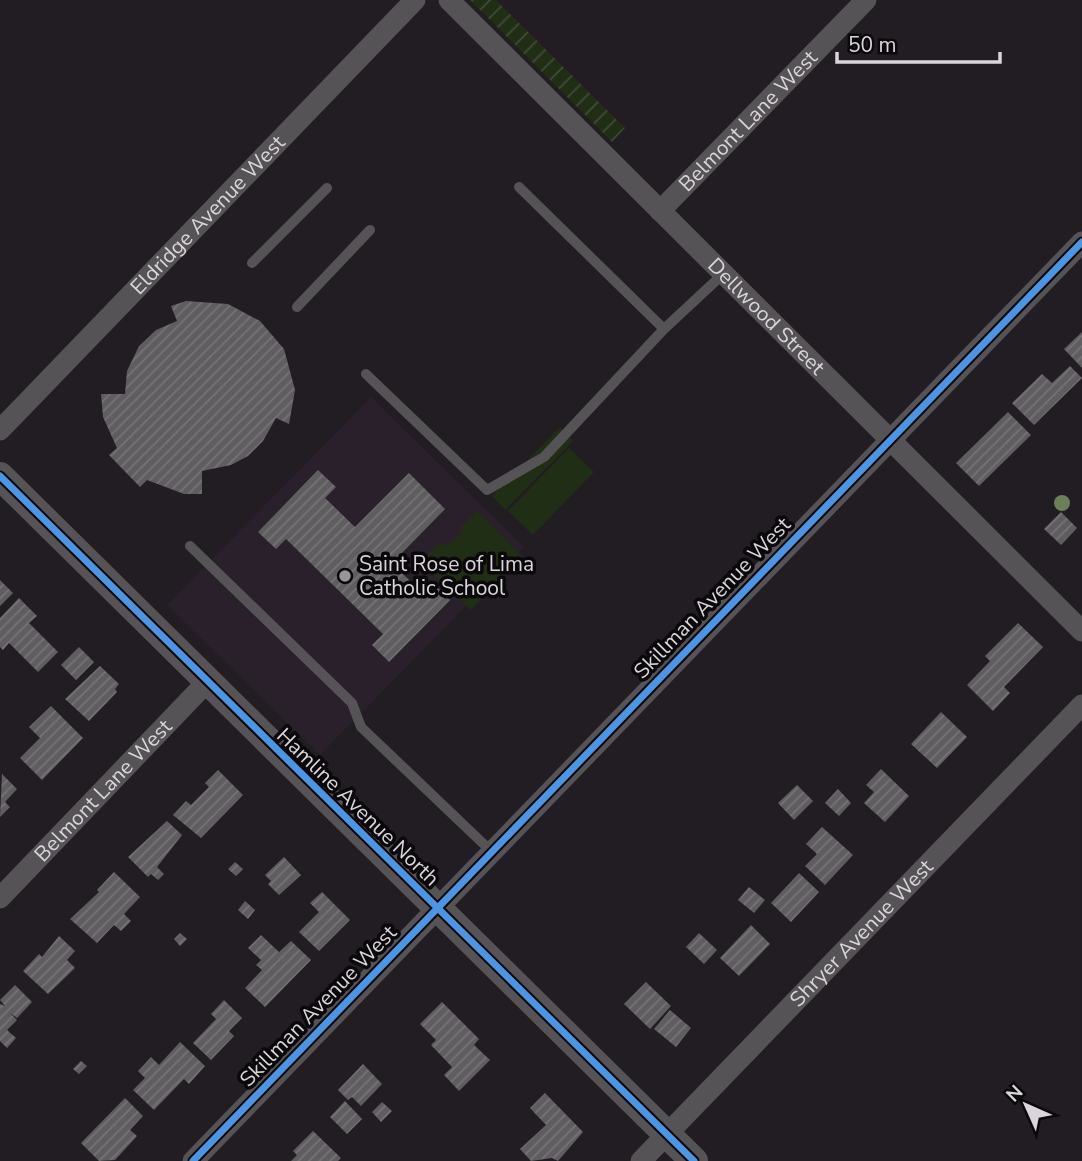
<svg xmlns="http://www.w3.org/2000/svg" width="1082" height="1161" font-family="'Nunito Sans',sans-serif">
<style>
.built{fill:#29202b}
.park{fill:#212e16}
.garden{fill:url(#garden-furrows)}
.building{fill:url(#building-hatch)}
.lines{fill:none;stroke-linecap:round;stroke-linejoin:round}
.service{stroke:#565356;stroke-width:10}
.minor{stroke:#565356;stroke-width:21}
.tertiary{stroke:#565356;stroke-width:28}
.cycleway-casing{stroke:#0a080b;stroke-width:11}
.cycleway{stroke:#4d94e3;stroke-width:7}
.tree{fill:#6a8056}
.poi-dot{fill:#99959a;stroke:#0a080b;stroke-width:2.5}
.labels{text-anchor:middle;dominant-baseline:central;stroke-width:7;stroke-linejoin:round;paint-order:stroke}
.street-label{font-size:21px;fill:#dad5da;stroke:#0a080b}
.poi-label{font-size:21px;fill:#dad5da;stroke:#0a080b;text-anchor:start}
</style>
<defs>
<pattern id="garden-furrows" width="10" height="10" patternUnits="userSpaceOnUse" patternTransform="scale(1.75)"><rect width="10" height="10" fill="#212e16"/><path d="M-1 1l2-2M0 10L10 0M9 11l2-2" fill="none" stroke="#414b37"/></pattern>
<pattern id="building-hatch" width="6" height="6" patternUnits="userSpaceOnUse" patternTransform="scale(1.75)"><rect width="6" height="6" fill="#605d61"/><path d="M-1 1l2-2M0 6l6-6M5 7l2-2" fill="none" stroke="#767377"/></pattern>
</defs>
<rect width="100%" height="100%" fill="#211d22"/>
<path class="built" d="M371 397 524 547 320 755 167 605Z"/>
<path class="park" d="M560 427 573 441 505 510 492 496Z
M569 448 594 472 533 535 508 511Z
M477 511 522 556 471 610 427 568 426 556 439 544 447 545 461 533V527Z"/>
<path class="garden" d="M470 0H496L625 128 612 142Z"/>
<path class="building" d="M186 301 228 304 260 321 284 349 295 390 289 424 276 418 263 441 248 456 231 465 202 471V494H184L147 480 140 487 109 455 117 448 103 417 101 394H125L127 371 139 346 156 330 177 321 171 306Z
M1082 332V368L1064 349Z
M1070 366 1082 378 1034 425 1012 403 1042 374 1052 383Z
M1008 412 1031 435 979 486 956 463Z
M318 470 336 487 325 498 355 527 409 473 445 509 392 563 423 594 433 583 450 600 389 662 372 645 383 634 286 539 276 549 258 532Z
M1061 512 1077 528 1061 545 1044 529Z
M0 580 13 593 0 606Z
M19 598 37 616 29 623 58 652 38 672 9 643 3 650 0 647V618Z
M1018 623 1043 647 1004 687 1010 693 993 711 967 685 990 661 985 656Z
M79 647 94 662 76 680 61 665Z
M100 666 119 684 115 689 117 692 89 721 65 699Z
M51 706 83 738 42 780 20 758 40 738 29 727Z
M941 712 967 737 937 768 911 744Z
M881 769 909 796 885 822 864 803 874 792 866 785Z
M218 770 243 795 201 838 173 815 186 801 191 805 209 787 205 783Z
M2 774 17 789 5 802 10 807 0 817Z
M797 785 813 801 794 820 778 803Z
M838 789 851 803 839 816 825 803Z
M167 821 182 835 157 867 164 874 158 880 151 874 148 877 128 857Z
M822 827 853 855 825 885 805 866 817 854 806 844Z
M284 857 301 875 279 895 268 884 271 881 265 875Z
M235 862 243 869 236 876 228 869Z
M114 872 140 897 124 914 131 921 121 931 114 925 97 943 70 919 99 892 97 890Z
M799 873 819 892 791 922 771 903Z
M749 887 765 900 754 913 738 900Z
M322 892 350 920 319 951 299 932 319 912 310 903Z
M245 901 255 910 248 919 238 910Z
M751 925 770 944 739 976 720 958Z
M180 933 187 939 180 946 174 939Z
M699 933 717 950 704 964 686 947Z
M261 935 279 952 291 941 311 960 265 1007 245 988 262 970 256 965 261 960 248 948Z
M59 936 75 951 67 960 75 968 48 994 23 971 39 954 42 957Z
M646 982 671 1006 650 1029 624 1004Z
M15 985 32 1002 17 1018 10 1013 17 1020 7 1030 16 1038 7 1048 0 1041V1004L5 1006 0 1000Z
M224 1000 242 1018 229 1031 234 1036 211 1060 193 1043 216 1019 211 1014Z
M442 1002 479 1039 474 1045 490 1060 459 1091 444 1075 452 1067 431 1045 436 1040 420 1024Z
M670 1010 691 1028 676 1047 654 1029Z
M180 1042 205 1066 189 1084 184 1079 154 1110 133 1090 145 1078 138 1071 151 1057 159 1065Z
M81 1061 87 1066 79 1074 73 1069Z
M363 1064 382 1084 361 1106 352 1097 348 1100 338 1090Z
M545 1093 583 1132 558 1161 552 1158 531 1161 520 1149 546 1125 530 1108Z
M125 1098 143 1116 130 1130 137 1136 115 1160 99 1161 81 1143Z
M345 1101 362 1119 347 1134 330 1117Z
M382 1102 392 1111 381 1122 372 1112Z
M313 1131 341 1158 338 1161H291L297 1155 293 1151Z"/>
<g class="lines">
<path class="service" d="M519 187 664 329
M252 263 327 188
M297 307 370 230
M366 374 487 490 544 457 664 329 722 275
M190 546 352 703 361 727 492 852"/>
<g class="minor">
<path id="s1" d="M449 0 1082 631"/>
<path id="s2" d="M660 211 866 0"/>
<path id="s3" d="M0 430 415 0"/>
<path id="s4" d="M0 898 206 683"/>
<path d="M193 1161 1082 242"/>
<path id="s5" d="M641 1161 1082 705"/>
</g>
<path class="tertiary" d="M0 476 694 1161"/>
<defs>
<path id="cycleway" d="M0 476 694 1161
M193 1161 1082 242"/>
</defs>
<use href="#cycleway" class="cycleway-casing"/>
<use href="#cycleway" class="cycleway"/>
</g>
<circle class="tree" cx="1062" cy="503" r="8"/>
<circle class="poi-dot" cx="345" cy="576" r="7"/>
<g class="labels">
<g class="street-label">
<text stroke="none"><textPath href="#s2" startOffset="126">Belmont Lane West</textPath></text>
<text stroke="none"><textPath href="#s3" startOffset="299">Eldridge Avenue West</textPath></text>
<text stroke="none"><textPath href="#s1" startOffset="448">Dellwood Street</textPath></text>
<text transform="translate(712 598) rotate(-46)">Skillman Avenue West</text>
<text stroke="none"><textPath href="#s4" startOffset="149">Belmont Lane West</textPath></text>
<text transform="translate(358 807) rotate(44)">Hamline Avenue North</text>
<text stroke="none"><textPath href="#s5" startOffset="317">Shryer Avenue West</textPath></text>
<text transform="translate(318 1006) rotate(-46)">Skillman Avenue West</text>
</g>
<g class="poi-label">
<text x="359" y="564">Saint Rose of Lima<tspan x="359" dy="24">Catholic School</tspan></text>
</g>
</g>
<g transform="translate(1026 1105) rotate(315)" stroke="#0a080b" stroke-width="5" paint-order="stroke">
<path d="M0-5L12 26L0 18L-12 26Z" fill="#dad5da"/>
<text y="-10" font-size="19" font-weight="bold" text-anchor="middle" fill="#dad5da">N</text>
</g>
<path d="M837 52v10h163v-10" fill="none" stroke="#dad5da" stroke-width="3.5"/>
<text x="848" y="52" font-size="21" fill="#dad5da" stroke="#0a080b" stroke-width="5" paint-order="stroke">50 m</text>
</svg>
